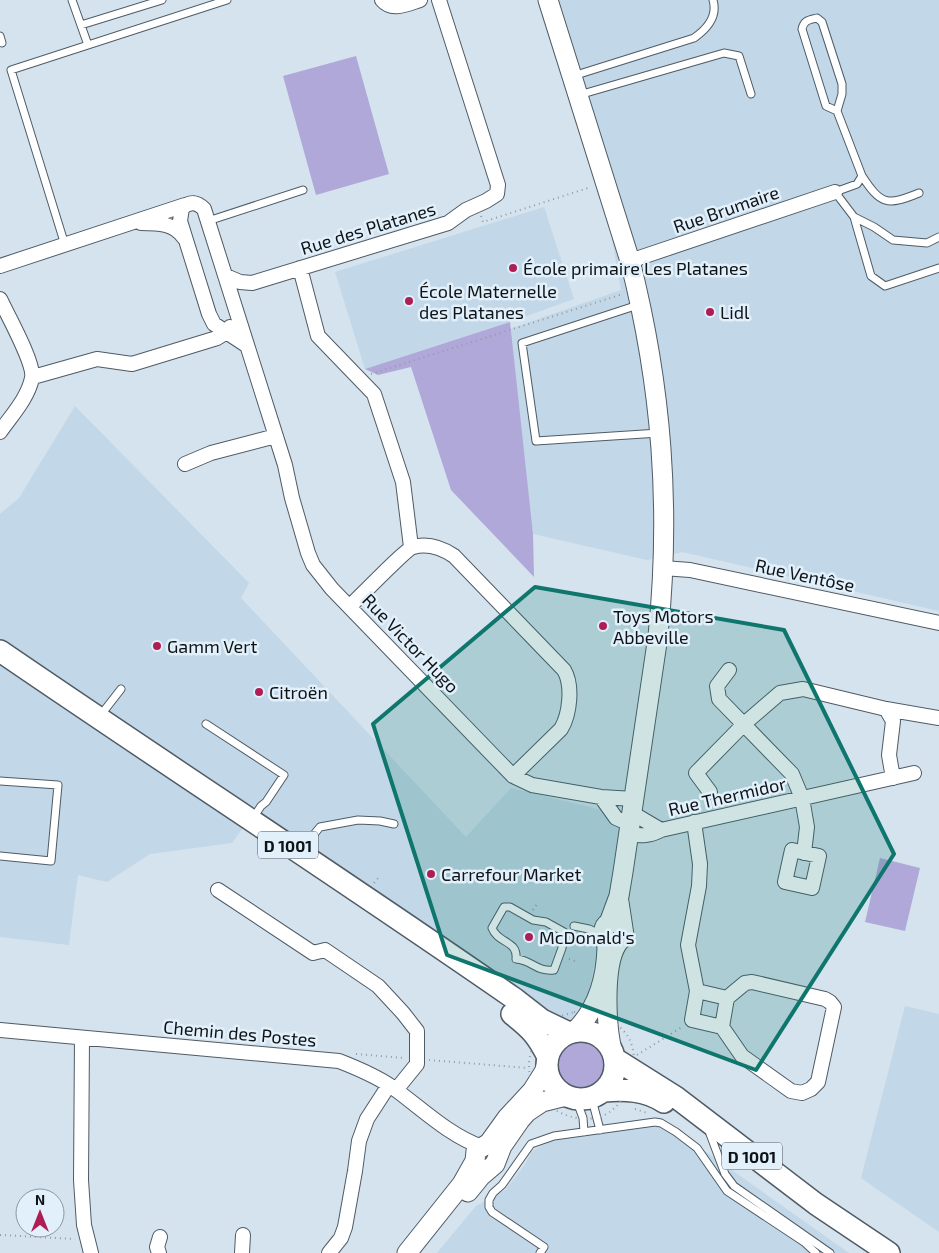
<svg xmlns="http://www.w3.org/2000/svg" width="939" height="1253" font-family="'Exo 2',sans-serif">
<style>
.built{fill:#c2d7e7}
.green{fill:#afa8d9}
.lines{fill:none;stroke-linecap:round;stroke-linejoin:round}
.lane-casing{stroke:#4f5b65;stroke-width:9}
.street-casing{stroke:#4f5b65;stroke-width:16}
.secondary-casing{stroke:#4f5b65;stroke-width:21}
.primary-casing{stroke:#4f5b65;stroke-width:24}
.path{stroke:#919ca4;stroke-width:2;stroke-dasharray:1 4;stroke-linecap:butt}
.lane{stroke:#fff;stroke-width:7}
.street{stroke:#fff;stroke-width:14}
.secondary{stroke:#fff;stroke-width:19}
.primary{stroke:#fff;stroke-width:21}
.marked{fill:#0f766e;fill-opacity:0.2;stroke:#0f766e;stroke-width:4;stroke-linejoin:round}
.poi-dot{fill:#ae1e54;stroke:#e2f0fb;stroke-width:2}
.labels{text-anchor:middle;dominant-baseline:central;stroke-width:5;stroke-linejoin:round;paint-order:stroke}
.shield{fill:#e2f0fb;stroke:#4e555b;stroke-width:1}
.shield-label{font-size:16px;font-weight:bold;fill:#0e1316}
.street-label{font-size:18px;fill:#0e1316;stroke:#e2f0fb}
.poi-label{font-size:18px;fill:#0e1316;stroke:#e2f0fb;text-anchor:start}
</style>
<rect width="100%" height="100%" fill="#d5e3ee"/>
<path class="built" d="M545 0H939V611L682 552 647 560 533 534 510 329 621 290 601 176Z
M544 207 574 299 510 322 365 369 335 272Z
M75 406 249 583 241 598 466 837 511 788 627 816 584 1012 550 1034 247 822 232 843 150 854 107 882 78 875 69 945 0 937V514L19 498Z
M905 1006 939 1014V1232L861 1178Z
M661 1120 849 1253H437L476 1206 505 1190 524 1166 532 1151 547 1143 629 1121Z"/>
<path class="green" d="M356 56 389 174 316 195 283 76Z
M510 322 533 534 534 577 451 490 411 367 378 375 365 369Z
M880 858 920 868 905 931 865 922Z
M555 1064a26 26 0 1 1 52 0a26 26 0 1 1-52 0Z"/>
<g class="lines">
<defs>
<path id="lane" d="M72 0 88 45
M81 25 162 0
M0 36 2 43
M573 76 694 38C707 29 718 17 713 0
M579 95 724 53 739 56 751 94
M837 111 842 94V84L822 22 817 18C809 20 804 20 802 29L826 106 837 111 862 176 857 184 835 192 854 217 871 276 885 286 939 268
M862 176C881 205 887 206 919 193
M854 217 874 227 893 240 927 243 939 237
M208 221 303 190
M65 245 11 70 227 0
M638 305 522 343 536 441 659 433
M100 716 121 689
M206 724 284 775 266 802 261 806 253 818
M0 781 58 785 51 861 0 856
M301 850 320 827 358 820 380 821 394 824
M504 907H510L533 920 546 922 564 932 562 948 554 970C536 972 532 960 516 959 518 940 498 944 492 928Z
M574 926 589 929 602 935
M595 1096 594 1107 600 1130
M576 1099 583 1118 584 1132
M710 1134 725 1174 734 1186 830 1253
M540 1253 544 1247 492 1212 489 1207V1200L493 1193 502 1185 531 1144 554 1136 655 1122 661 1123 676 1132 697 1148 727 1191 804 1242 816 1253"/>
<path id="street" d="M382 0C392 12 407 4 420 0
M141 223C158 223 175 223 184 238
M630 261 835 192
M0 266 185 205
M300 268 318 336 374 394 403 482 411 547
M226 276 240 282 252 283 448 223 466 210 486 201 497 194 498 185 439 0
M0 299C7 314 35 364 32 378 28 398 11 416 0 432
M246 345 214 324 209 314 180 221 182 208C190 201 197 202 204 209L285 465 292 498 308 553 313 565 332 589 513 776 532 785 601 797 634 799
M33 377 97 359 132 364 217 338 225 333 230 327
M185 464 211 453 276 436
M663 568 690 570 939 623
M350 606C360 597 406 549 413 547 428 543 442 548 454 556L564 670C573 685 570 714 561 729L513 776
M729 670 717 686 719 699 792 774 802 798 807 827 804 853
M886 709 939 718
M710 792 696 773 744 724 780 693 803 689 886 709 893 721 889 755 893 778
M601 797 616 818 630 824
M632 813 661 830
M694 822 700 864 699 886 688 945 697 991
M629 834C641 836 650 836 661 830L914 773
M792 850 819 856 812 888 785 882Z
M218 890 313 953 325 950 378 986 403 1013 417 1031V1064L396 1090
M752 982 825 999 830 1002 834 1007 818 1082 811 1089 802 1093 791 1091 742 1056 722 1027 727 998 745 983Z
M722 1027 692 1020 697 991 727 998
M0 1030 339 1061C357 1068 376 1076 392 1087 420 1107 448 1135 482 1147
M82 1038 81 1180 84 1225 91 1253
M159 1253 157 1247 160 1237
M242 1253 243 1235
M329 1253 341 1238 345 1227 355 1171 359 1141 367 1119 389 1085"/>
<path id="secondary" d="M548 0 630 261C662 387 671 507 658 636L623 872 619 896 609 923
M574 1032C598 1009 606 980 607 948 607 942 602 936 604 929 606 922 613 921 620 924
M612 1050C606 1025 603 966 617 944 619 941 622 939 624 935L619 902
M468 1192 481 1176 495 1164 502 1146 520 1120 527 1112 542 1102 566 1096
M407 1253 462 1184 475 1161 476 1151 489 1143 507 1118 532 1091 544 1072 547 1064"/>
<path id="primary" d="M0 651C171 768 345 881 515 999L542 1020 569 1033
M512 1014C531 1029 537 1035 548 1057
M547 1065a34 34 0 1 1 68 0a34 34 0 1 1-68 0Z
M615 1059 677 1098 816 1204 889 1253
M604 1091C625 1089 645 1090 664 1102"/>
</defs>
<use href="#lane" class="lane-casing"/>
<use href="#street" class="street-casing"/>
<use href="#secondary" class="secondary-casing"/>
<use href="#primary" class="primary-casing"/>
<path class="path" d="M481 216 483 222 591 187
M371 374 623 294
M374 883 379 877
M533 910 537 904
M569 959 575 961
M574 1012C595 1012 623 1021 631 1043 641 1070 625 1113 595 1118 579 1121 556 1115 546 1101 544 1099 544 1094 542 1091 539 1087 534 1086 532 1080 523 1063 535 1033 550 1022 557 1016 566 1015 574 1012Z
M356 1054 404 1058
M637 1055 682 1027
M429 1060 528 1068
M635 1109 647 1113
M0 1235 75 1239"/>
<use href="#lane" class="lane"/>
<use href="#street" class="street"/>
<use href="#secondary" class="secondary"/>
<use href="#primary" class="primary"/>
</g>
<path class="marked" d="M535 587 784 630 894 854 756 1070 447 955 373 724Z"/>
<g class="poi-dot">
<circle cx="513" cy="268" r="5"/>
<circle cx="409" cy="301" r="5"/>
<circle cx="710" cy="312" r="5"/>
<circle cx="603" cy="626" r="5"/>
<circle cx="157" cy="646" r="5"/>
<circle cx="259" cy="692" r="5"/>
<circle cx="431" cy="874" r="5"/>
<circle cx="529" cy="937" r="5"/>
</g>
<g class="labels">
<g class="shield">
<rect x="258" y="831.5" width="60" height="27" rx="4"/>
<rect x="722" y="1142.5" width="60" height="27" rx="4"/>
</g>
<g class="shield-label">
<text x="288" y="845">D 1001</text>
<text x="752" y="1156">D 1001</text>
</g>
<g class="street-label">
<text transform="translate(726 209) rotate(-19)">Rue Brumaire</text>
<text transform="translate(368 228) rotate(-17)">Rue des Platanes</text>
<text transform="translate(805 575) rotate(12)">Rue Ventôse</text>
<text transform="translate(411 643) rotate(46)">Rue Victor Hugo</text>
<text transform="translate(727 796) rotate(-13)">Rue Thermidor</text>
<text transform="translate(240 1033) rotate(5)">Chemin des Postes</text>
</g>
<g class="poi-label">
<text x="523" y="268">École primaire Les Platanes</text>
<text x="419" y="291">École Maternelle<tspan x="419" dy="21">des Platanes</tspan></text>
<text x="720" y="312">Lidl</text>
<text x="613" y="616">Toys Motors<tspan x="613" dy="21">Abbeville</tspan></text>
<text x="167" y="646">Gamm Vert</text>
<text x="269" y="692">Citroën</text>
<text x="441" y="874">Carrefour Market</text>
<text x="539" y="937">McDonald's</text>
</g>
</g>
<g transform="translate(40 1213)"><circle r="24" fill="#e2f0fb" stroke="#8d989f"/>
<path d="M0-4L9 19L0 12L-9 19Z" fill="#ae1e54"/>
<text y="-8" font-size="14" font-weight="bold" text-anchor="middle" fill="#0e1316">N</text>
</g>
</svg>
